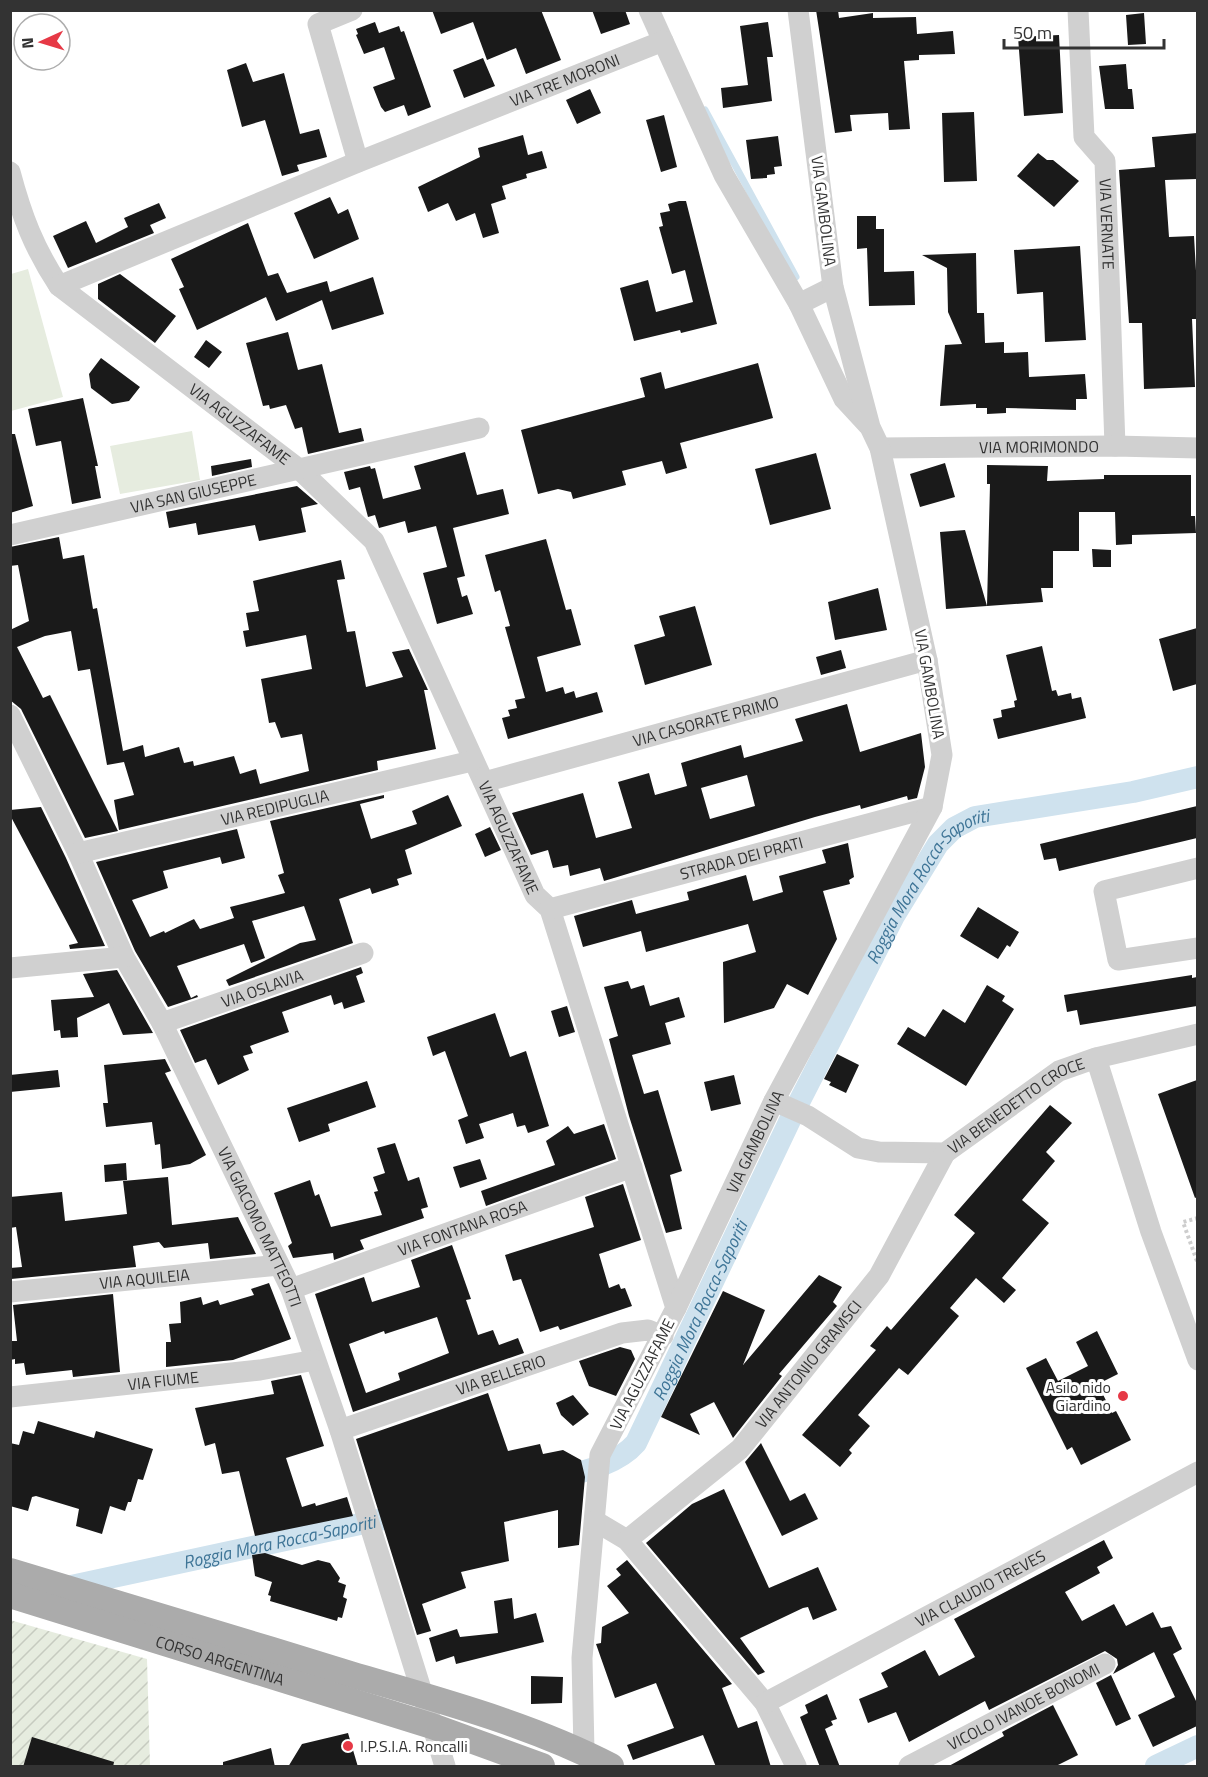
<svg xmlns="http://www.w3.org/2000/svg" width="1208" height="1777" font-family="'Titillium Web',sans-serif">
<style>
.grass{fill:#e6ecdf}
.garden{fill:url(#garden-furrows)}
.lines{fill:none;stroke-linecap:round;stroke-linejoin:round}
.stream{stroke:#cfe2ee;stroke-width:7}
.canal{stroke:#cfe2ee;stroke-width:22}
.building{fill:#1a1a1a;fill-rule:evenodd}
.path{stroke:#cdcdcd;stroke-width:4;stroke-dasharray:3 3;stroke-linecap:butt}
.minor{stroke:#d0d0d0;stroke-width:21}
.major{stroke:#ababab;stroke-width:26}
.poi-dot{fill:#e63946;stroke:#fff;stroke-width:2}
.labels{text-anchor:middle;dominant-baseline:central;stroke-width:6;stroke-linejoin:round;paint-order:stroke}
.street-label{font-size:16px;fill:#333;stroke:#fff}
.poi-label{font-size:16px;fill:#333;stroke:#fff;text-anchor:end}
.water-label{font-size:18px;font-style:italic;fill:#3f7597;stroke:#fff}
</style>
<defs>
<pattern id="garden-furrows" width="10" height="10" patternUnits="userSpaceOnUse" patternTransform="scale(1.5)"><rect width="10" height="10" fill="#e6ecdf"/><path d="M-1 1l2-2M0 10L10 0M9 11l2-2" fill="none" stroke="#c6cbc0"/></pattern>
</defs>
<rect width="100%" height="100%" fill="#fff"/>
<path class="grass" d="M28 269 63 397 11 411V274Z
M192 431 200 480 120 494 110 446Z"/>
<path class="garden" d="M10 1620 147 1659 150 1766H11Z"/>
<g class="lines">
<path class="stream" d="M705 110 796 277"/>
<g class="canal">
<path id="s1" d="M554 1479C582 1472 617 1465 636 1443L792 1116 894 916 938 844 954 828 975 817 1133 792 1198 777"/>
<path id="s2" d="M62 1588 411 1513"/>
<path d="M1156 1766 1198 1746"/>
</g>
</g>
<path class="building" d="M432 10H541L561 60 526 74 516 48 487 60 473 22 441 34Z
M592 10H625L630 24 601 34Z
M816 10H838L839 18 873 13V18L916 17 917 34 953 31 955 54 919 55V60L904 61 910 129 889 130 888 113 850 115 852 131 835 133Z
M1144 13 1146 44 1128 45 1126 15Z
M375 22 379 33 399 26 401 32 404 31 431 107 408 116 404 105 385 112 381 107 373 87 395 79 384 47 364 54 356 35 358 34 356 29Z
M768 22 773 57H767L772 101 723 108 721 88 748 85 740 26Z
M1059 35 1063 113 1024 116 1018 37Z
M483 58 495 86 464 98 453 70Z
M246 63 253 82 284 73 300 134 319 129 327 157 297 165 299 171 282 176 265 120 242 127 227 70Z
M1126 64 1128 89H1132L1134 109H1105L1099 66Z
M590 89 601 113 577 124 566 100Z
M974 112 977 181 944 182 942 113Z
M664 115 677 167 661 172 646 120Z
M1197 133V179L1165 180 1169 237 1194 236 1197 288V319H1192L1195 387 1144 389 1142 323H1129L1119 170 1155 167 1152 137Z
M523 135 528 155 542 151 547 168 526 174 527 178 502 186 506 199 491 204 499 233 483 238 475 213 456 221 448 203 428 212 418 187 480 157 478 148Z
M778 136 782 166 774 167 775 174 767 175V178L751 179 746 140Z
M1038 153 1047 160H1053L1079 181 1054 207 1017 176Z
M330 197 338 214 348 209 359 239 314 259 294 213Z
M679 201H686L717 324 681 333 680 330 634 341 620 288 648 280 656 312 693 302 685 270 672 274 659 227 663 226 660 213 670 211 668 204Z
M159 203 166 218 150 225 154 233 68 268 53 236 86 221 96 243 128 227 124 218Z
M857 216H876V229H884V272L914 271 915 305 869 306 867 248 857 249Z
M248 223 268 276 278 273 287 293 327 281 330 292 373 277 384 314 332 330 322 300 276 321 266 297 197 330 179 289 184 287 171 259Z
M1080 246 1086 340 1045 342 1043 292 1017 294 1014 250Z
M976 253 977 313H984L985 343 1004 342V353L1028 352 1029 377 1085 374 1087 399H1076V410L1006 408V413L987 414V408H976V404L940 406 945 345 962 344 948 312 947 268 922 255Z
M120 274 176 316 155 343 98 299V284Z
M288 332 298 370 322 364 339 433 361 428 364 441 308 454 302 427 295 429 286 405 270 409 269 405 263 406 246 343Z
M206 340 222 352 209 368 194 357Z
M101 358 140 387 129 401 112 404 91 388 89 374Z
M758 363 773 418 680 443 687 468 666 474 662 461 622 471 626 485 573 499 571 492 558 489 538 494 521 430 645 397 640 378 661 372 665 389Z
M83 398 98 466H95L101 498 72 504 61 441 36 446 28 409Z
M10 434H15L33 506 10 513Z
M465 452 477 495 503 489 509 514 453 528 465 576 457 578 462 597 467 595 473 614 437 624 423 573 447 567 436 526 408 533 405 521 379 528 375 515 368 517 360 487 349 490 344 472 370 466 371 469 375 468 383 499 421 489 414 466Z
M816 453 831 509 770 525 755 469Z
M251 459 252 467 212 476 211 466Z
M945 463 955 497 920 507 910 474Z
M987 465 1048 466 1047 481 1104 479V475H1191V516H1195L1196 533 1132 535V544L1116 545 1115 512H1079V551H1053V588H1041L1043 602 987 606 990 484H987Z
M297 486 318 504 301 508 306 532 259 541 255 525 198 535 196 523 169 528 166 512Z
M965 530 987 606 946 609 940 532Z
M59 537 63 559 84 555 93 609 97 608 123 751 143 745 145 757 179 747 184 763 193 761 194 766 234 756 240 774 256 769 260 784 309 771 302 734 281 738 275 722 269 723 261 679 312 669 306 635 246 647 243 631 249 630 246 613 259 611 253 581 341 560 345 579 337 580 347 632 355 631 366 687 403 677 392 652 409 649 428 690H424L436 749 377 761 378 770 119 830 114 800 134 795 124 762 107 765 90 669 78 671 71 631 45 636 17 647 43 698 50 695 118 831 85 838 21 709 10 700V630L29 621 18 565 10 566V547Z
M546 539 566 610 571 609 581 645 537 657 546 692 563 687 565 694 574 691 576 698 597 692 603 712 508 739 502 718 510 716 508 710 517 708 515 700 525 698 505 627 510 626 500 590 495 592 485 555Z
M1092 549 1111 550V567H1093Z
M878 588 887 630 835 640 828 602Z
M695 606 712 665 645 685 634 645 665 636 659 616Z
M1197 628V684L1173 691 1159 639Z
M1042 646 1052 691 1056 690 1058 696 1071 693 1072 699 1081 697 1086 718 998 739 993 719 1002 717 1001 710 1015 707 1014 701 1017 700 1006 655Z
M841 650 846 668 821 675 816 657Z
M847 704 860 752 921 733 925 767 917 798 908 800 907 796 861 809 860 805 815 817 604 881 600 868 570 876 568 865 553 868 548 850 531 855 512 813 583 793 596 838 632 828 618 782 649 773 655 795 687 786 681 763 741 745 744 758 803 741 795 719ZM747 775 755 806 710 819 701 788Z
M384 795V798L360 804 371 839 417 824 412 811 448 795 462 826 405 850 412 874 397 879 399 885 372 894 370 888 339 899 353 943 229 986 226 980 300 943 316 940 304 906 252 921 265 958 251 963 244 944 177 966 191 998 197 995 198 997 168 1007 135 951 96 862 237 829 245 858 222 864 220 857 163 871 168 888 132 900 150 937 164 931 165 933 194 919 200 929 234 918 230 907 285 893 278 875 284 873 270 821Z
M1197 806V838L1059 871 1056 858 1044 860 1040 844Z
M41 807 66 858 105 946 70 949 69 945 78 943 10 815V810Z
M490 827 501 850 485 857 475 834Z
M848 843 854 877 849 880 850 884 823 891 837 939 808 995 787 984 774 1008 724 1023 723 962 756 952 748 924 646 952 641 931 583 947 574 916 632 900 636 914 689 900 687 892 746 875 753 901 783 892 779 876 826 863 822 850Z
M978 907 1019 932 1010 947 1007 945 998 959 960 936Z
M361 967 363 973 356 976 365 1002 344 1009 342 1002 334 1005 331 995 282 1012 289 1032 250 1046 253 1053 243 1056 249 1070 218 1085 206 1059 195 1063 180 1030Z
M117 970 153 1033 123 1035 109 1003 77 1018 78 1037 61 1038 60 1030 54 1031 51 1000 94 997 83 974Z
M1192 975V978L1197 977V1006L1080 1025 1077 1010 1067 1012 1064 995Z
M628 981 631 989 644 985 650 1006 679 997 685 1017 665 1023 671 1044 632 1055 644 1094 658 1090 682 1171 670 1175 682 1229 666 1233 629 1116 609 1039 618 1036 604 987Z
M987 985 1005 996 1002 1001 1014 1009 966 1086 897 1044 908 1027 925 1037 943 1009 965 1023Z
M567 1006 575 1032 559 1037 551 1011Z
M495 1013 510 1057 526 1051 549 1126 528 1133 525 1125 517 1127 513 1113 479 1124 484 1138 466 1144 458 1120 468 1116 445 1051 433 1056 427 1037Z
M837 1054 859 1065 846 1093 829 1085 831 1082 824 1079Z
M165 1059 171 1071 165 1073 206 1155 190 1164 162 1169 160 1144 155 1145 152 1122 106 1127 103 1103H108L104 1065Z
M58 1070 60 1087 10 1092V1075Z
M734 1075 741 1104 711 1111 704 1082Z
M1197 1080V1197L1195 1198 1158 1094Z
M367 1081 376 1107 328 1124 330 1131 299 1142 287 1108Z
M1050 1105 1072 1123 1046 1152 1055 1161 1022 1200 1049 1223 1002 1278 1016 1290 1004 1303 976 1278 950 1308 959 1316 908 1375 899 1368 858 1415 870 1426 849 1450 852 1453 840 1467 802 1435 876 1350 870 1346 887 1326 891 1330 975 1233 954 1215Z
M604 1124 616 1159 486 1206 481 1191 555 1165 546 1141 568 1126 574 1134Z
M395 1143 408 1181 419 1177 428 1207 421 1209 424 1218 360 1240 364 1249 334 1260 333 1253 293 1258 288 1246 292 1243 274 1193 310 1180 315 1196 319 1194 331 1227 382 1215 374 1192 378 1191 373 1177 385 1173 377 1148Z
M480 1159 487 1179 460 1188 453 1167Z
M126 1163 127 1180 105 1182 104 1165Z
M168 1177 172 1225 238 1217 256 1254 210 1259 208 1243 164 1248 159 1242 133 1246 136 1267 11 1279 10 1268 22 1267 16 1227 10 1228V1197L62 1192 65 1221 127 1214 123 1181Z
M623 1184 641 1240 599 1254 609 1288 619 1284 621 1289 625 1288 632 1306 560 1330 558 1326 540 1332 521 1279 513 1281 505 1255 594 1227 585 1197Z
M452 1245 471 1299 466 1300 478 1335 493 1330 499 1345 518 1338 524 1353 353 1412 315 1294 364 1277 372 1302 420 1287 411 1260ZM437 1317 449 1353 398 1373 400 1380 366 1393 349 1344 384 1331 385 1334Z
M819 1275 842 1287 833 1302 837 1306 779 1374 782 1376 733 1438 714 1402 690 1414 700 1435 661 1417 723 1291 765 1310 743 1365Z
M269 1283 291 1339 233 1360 166 1367V1342H171L169 1324 181 1323 180 1302 201 1297 203 1305 218 1300 220 1305 254 1295 251 1289Z
M113 1294 120 1372 73 1377 72 1370 26 1375 24 1363 15 1364V1359L10 1360V1341H17L13 1305Z
M1097 1331 1118 1374 1098 1384 1112 1413 1116 1411 1131 1440 1081 1465 1072 1447 1067 1450 1026 1368 1046 1358 1058 1381 1088 1366 1076 1342Z
M620 1347 631 1350 635 1359 616 1396 589 1386 579 1361Z
M301 1375 324 1446 286 1458 302 1507 315 1503 316 1506 347 1497 353 1516 255 1536 239 1471 222 1474 215 1443 205 1446 195 1408 274 1394 271 1381Z
M488 1393 508 1451 540 1444 543 1454 563 1450 581 1460 585 1477 579 1545 558 1548V1510L504 1522 509 1561 461 1572 466 1588 422 1604 431 1631 417 1635 356 1439Z
M573 1395 589 1414 573 1426 561 1415 556 1403Z
M38 1421 94 1438 96 1431 153 1449 143 1480 138 1479 131 1502H128L125 1511 110 1506 102 1534 76 1526 79 1509 36 1496 32 1497 28 1511 10 1506V1443L19 1445 23 1431 34 1434Z
M761 1443 790 1501 805 1493 818 1519 782 1536 745 1462Z
M724 1489 769 1588 818 1567 837 1610 813 1620 808 1607 803 1608 740 1638 765 1672 758 1675 646 1543 692 1504Z
M1104 1540 1113 1558 1097 1567 1100 1573 1065 1592 1082 1621 1114 1604 1126 1626 1153 1612 1161 1628 1171 1626 1182 1649 1173 1654 1197 1703V1726L1153 1747 1138 1715 1175 1697 1154 1652 1113 1674 1118 1665 1117 1659 1105 1651 989 1710 985 1701 909 1742 896 1712 868 1723 859 1699 888 1687 881 1673 925 1650 939 1676 975 1657 954 1619Z
M265 1553 302 1565 318 1560 330 1563 340 1578 338 1582 346 1585 343 1597 347 1599 342 1618 338 1617 337 1621 270 1601 271 1596 268 1595 272 1582 255 1576 252 1555Z
M627 1560 732 1684 722 1688 738 1728 757 1721 771 1767H716L703 1735 633 1760 627 1745 674 1728 656 1683 615 1698 596 1644 601 1643 602 1627 629 1613 607 1586 621 1575 616 1569Z
M512 1598 514 1619 536 1613 544 1642 456 1664 454 1656 436 1662 429 1638 457 1629 460 1637 498 1633 494 1601Z
M1111 1675 1131 1719 1116 1726 1096 1683Z
M531 1676 563 1677 562 1703 531 1704Z
M827 1694 837 1719 831 1721 833 1725 825 1729 840 1767H820L800 1717 808 1713 805 1705Z
M1053 1705 1078 1755 1054 1767H947L1004 1736 1002 1732Z
M348 1733 358 1767H288L302 1744Z
M32 1737 114 1762 113 1767H23Z
M271 1748 275 1767H223V1762Z"/>
<g class="lines">
<path class="path" d="M1198 1218 1183 1222 1198 1264"/>
<g class="minor">
<path d="M352 10 318 24 358 162"/>
<path d="M649 10 663 41"/>
<path id="s3" d="M1078 10 1084 137 1105 161 1115 446"/>
<path id="s4" d="M10 172C22 217 34 248 59 286L299 469 374 541 535 895 550 909 676 1308 600 1455 582 1658 584 1752"/>
<path id="s5" d="M59 286 358 162 663 41 724 175 799 304 844 399 868 425"/>
<path d="M799 304 833 287"/>
<path id="s6" d="M880 448 1115 446 1198 448"/>
<path id="s7" d="M10 535 479 428"/>
<path id="s8" d="M10 715 78 853 124 957 162 1023 291 1289 340 1430 445 1766"/>
<path id="s9" d="M484 782 927 660"/>
<path id="s10" d="M78 853 472 761"/>
<path d="M1198 868 1104 891 1118 960 1198 948"/>
<path id="s11" d="M550 909 932 807"/>
<path d="M10 968 124 957"/>
<path id="s12" d="M162 1023 363 953"/>
<path d="M1096 1058 1151 1232 1198 1360"/>
<path id="s13" d="M774 1101 808 1116 858 1148 879 1152 945 1153 1059 1071 1096 1058 1198 1034"/>
<path id="s14" d="M291 1289 632 1167"/>
<path id="s15" d="M10 1292 279 1265"/>
<path id="s16" d="M676 1308 774 1101 932 807 942 755 927 660 880 448 870 427 833 287 798 10"/>
<path id="s17" d="M10 1397 260 1370 315 1360"/>
<path id="s18" d="M340 1430 622 1333 648 1330 663 1336"/>
<path d="M595 1521 627 1540 765 1703 796 1766"/>
<path id="s19" d="M627 1540 740 1449 879 1276 945 1153"/>
<path id="s20" d="M765 1703 1198 1472"/>
<path id="s21" d="M909 1766 1105 1664"/>
</g>
<g class="major">
<path d="M10 1571C124 1605 237 1639 350 1674 438 1700 530 1724 611 1766"/>
<path id="s22" d="M10 1595 432 1726 542 1766"/>
</g>
</g>
<g class="poi-dot">
<circle cx="1123" cy="1396" r="6"/>
<circle cx="348" cy="1746" r="6"/>
</g>
<g class="labels">
<g class="street-label">
<text stroke="none"><textPath href="#s5" startOffset="546">VIA TRE MORONI</textPath></text>
<text transform="translate(824 211) rotate(83)">VIA GAMBOLINA</text>
<text stroke="none"><textPath href="#s3" startOffset="222">VIA VERNATE</textPath></text>
<text stroke="none"><textPath href="#s4" startOffset="352">VIA AGUZZAFAME</textPath></text>
<text stroke="none"><textPath href="#s6" startOffset="159">VIA MORIMONDO</textPath></text>
<text stroke="none"><textPath href="#s7" startOffset="188">VIA SAN GIUSEPPE</textPath></text>
<text transform="translate(930 684) rotate(80)">VIA GAMBOLINA</text>
<text stroke="none"><textPath href="#s9" startOffset="230">VIA CASORATE PRIMO</textPath></text>
<text stroke="none"><textPath href="#s10" startOffset="202">VIA REDIPUGLIA</textPath></text>
<text stroke="none"><textPath href="#s4" startOffset="856">VIA AGUZZAFAME</textPath></text>
<text stroke="none"><textPath href="#s11" startOffset="198">STRADA DEI PRATI</textPath></text>
<text stroke="none"><textPath href="#s12" startOffset="106">VIA OSLAVIA</textPath></text>
<text stroke="none"><textPath href="#s13" startOffset="270">VIA BENEDETTO CROCE</textPath></text>
<text stroke="none"><textPath href="#s16" startOffset="184">VIA GAMBOLINA</textPath></text>
<text stroke="none"><textPath href="#s8" startOffset="570">VIA GIACOMO MATTEOTTI</textPath></text>
<text stroke="none"><textPath href="#s14" startOffset="182">VIA FONTANA ROSA</textPath></text>
<text stroke="none"><textPath href="#s15" startOffset="135">VIA AQUILEIA</textPath></text>
<text stroke="none"><textPath href="#s19" startOffset="254">VIA ANTONIO GRAMSCI</textPath></text>
<text transform="translate(642 1374) rotate(-63)">VIA AGUZZAFAME</text>
<text stroke="none"><textPath href="#s18" startOffset="170">VIA BELLERIO</textPath></text>
<text stroke="none"><textPath href="#s17" startOffset="154">VIA FIUME</textPath></text>
<text stroke="none"><textPath href="#s20" startOffset="244">VIA CLAUDIO TREVES</textPath></text>
<text stroke="none"><textPath href="#s22" startOffset="220">CORSO ARGENTINA</textPath></text>
<text stroke="none"><textPath href="#s21" startOffset="129">VICOLO IVANOE BONOMI</textPath></text>
</g>
<g class="poi-label">
<text x="1111" y="1387">Asilo nido<tspan x="1111" dy="18">Giardino</tspan></text>
<text x="360" y="1746" text-anchor="start">I.P.S.I.A. Roncalli</text>
</g>
<g class="water-label">
<text stroke="none"><textPath href="#s1" startOffset="724">Roggia Mora Rocca-Saporiti</textPath></text>
<text stroke="none"><textPath href="#s1" startOffset="238">Roggia Mora Rocca-Saporiti</textPath></text>
<text stroke="none"><textPath href="#s2" startOffset="222">Roggia Mora Rocca-Saporiti</textPath></text>
</g>
</g>
<rect width="1208" height="1777" fill="none" stroke="#333333" stroke-width="24"/>
<g transform="translate(42 42) rotate(266)"><circle r="28" fill="#ffffff" stroke="#adadad" stroke-width="1.5"/>
<path d="M0-4.5L10 22L0 15L-10 22Z" fill="#e63946"/>
<text y="-9" font-size="16" font-weight="bold" text-anchor="middle" fill="#333333">N</text>
</g>
<path d="M1004 39v9h160v-9" fill="none" stroke="#333333" stroke-width="3"/>
<text x="1013" y="39" font-size="18" fill="#333333" stroke="#ffffff" stroke-width="4.5" paint-order="stroke">50 m</text>
</svg>
